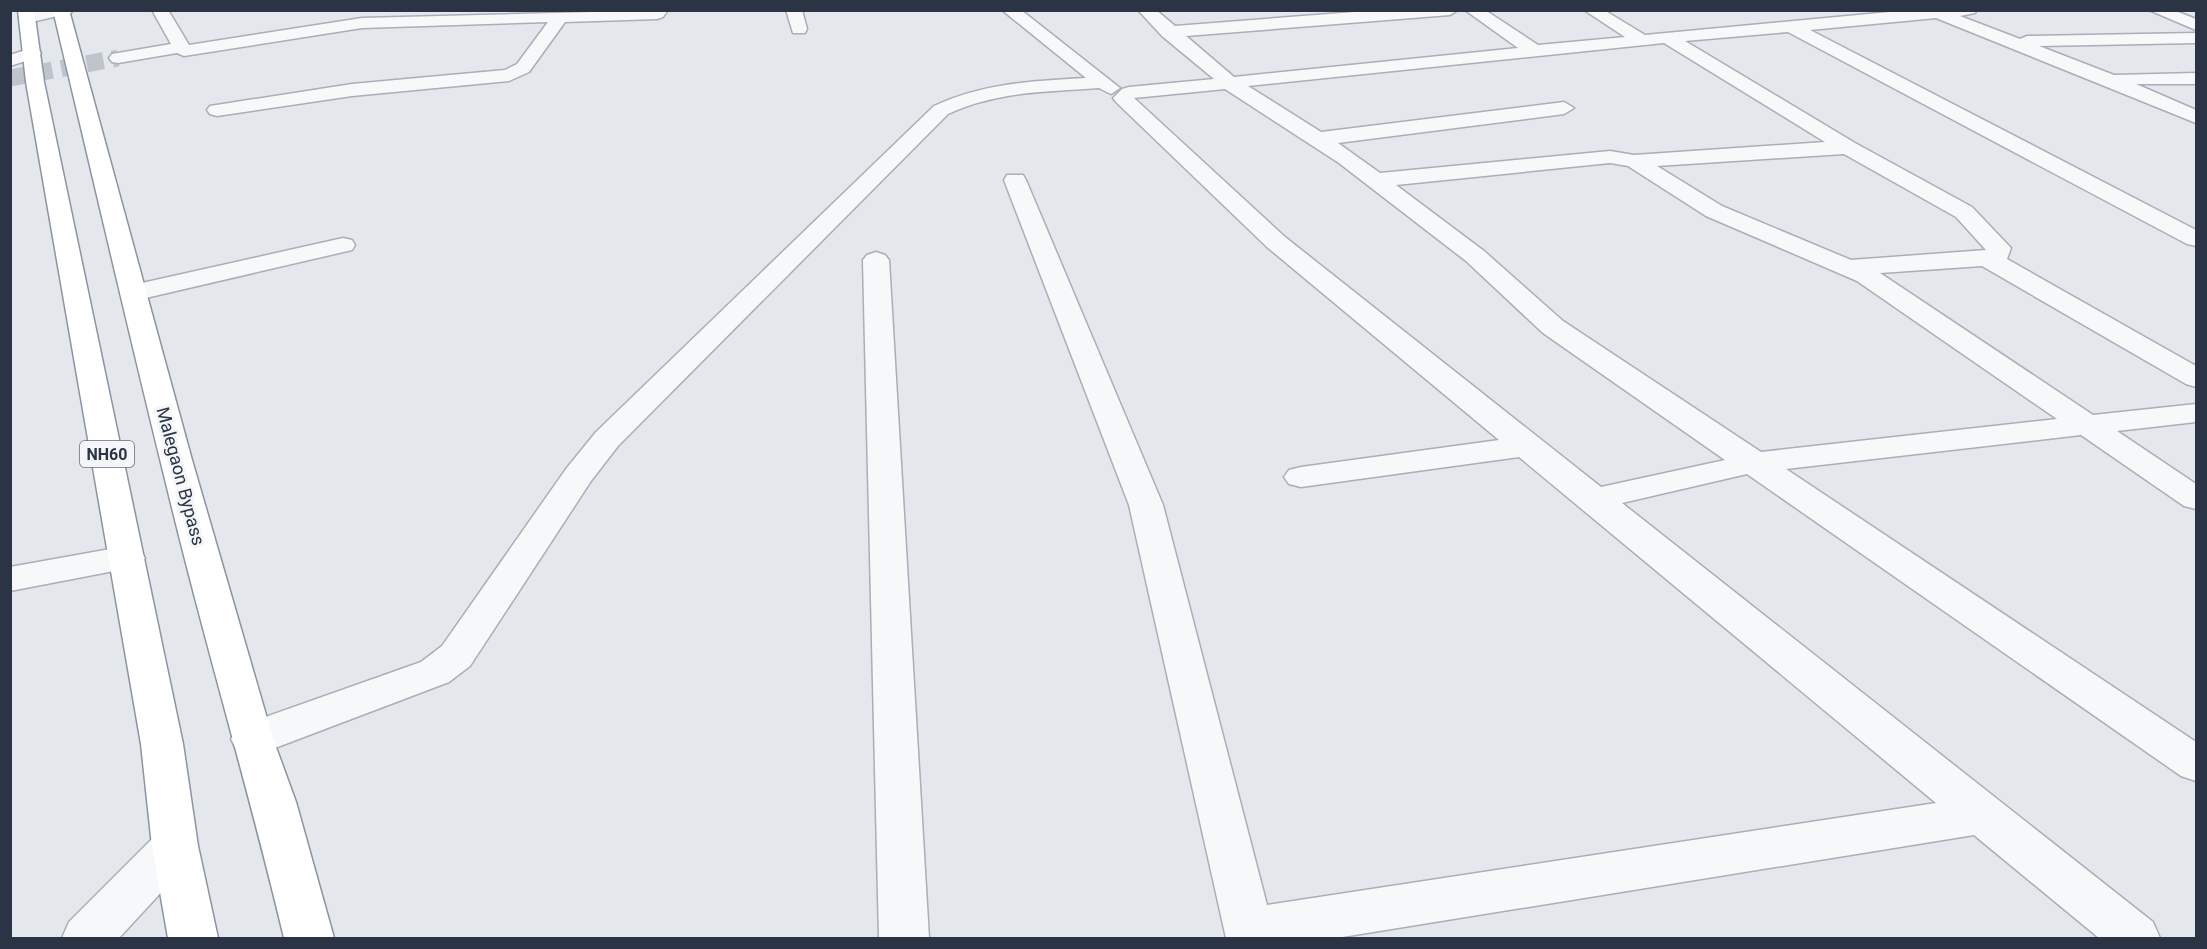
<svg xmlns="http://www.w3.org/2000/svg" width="2207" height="949" font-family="Roboto,sans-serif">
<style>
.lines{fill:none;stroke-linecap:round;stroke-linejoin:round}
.minor-tunnel{stroke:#bfc3cb;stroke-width:17;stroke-dasharray:17 9;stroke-linecap:butt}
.minor-casing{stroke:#a9aeb7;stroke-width:3}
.highway-casing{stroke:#8b94a3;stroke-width:3}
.minor{fill:#f7f8fa;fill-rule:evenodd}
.highway{fill:#fff;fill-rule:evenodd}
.labels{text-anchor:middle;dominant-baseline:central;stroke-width:6;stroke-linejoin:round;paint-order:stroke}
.shield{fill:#f4f6f9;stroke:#676e7b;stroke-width:1.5}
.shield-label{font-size:16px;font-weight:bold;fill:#2b3445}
.street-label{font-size:18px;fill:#2b3445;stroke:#f4f6f9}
</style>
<rect width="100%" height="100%" fill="#e4e7ec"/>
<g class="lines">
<path class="minor-tunnel" d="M10 78 118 58"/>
<defs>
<path id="minor" d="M40 10H73L71 13 27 23 19 18 21 15Z
M152 10H168L189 45 362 18 668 10 663 17 657 19 565 22 529 72 509 81 352 96 217 116 210 114 207 110 210 106 352 84 505 70 517 64 548 22 362 28 184 56 177 53 118 63 112 62 109 58 112 54 171 44Z
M786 10H802L807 29 805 33H793Z
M1002 10H1021L1120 88 1111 94 1099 88C1047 92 996 91 948 114L618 446 591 481 470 666 449 682 267 751 252 756 237 751 231 739 237 727 421 662 442 646 566 469 596 432 934 106C983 83 1033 81 1086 78Z
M1138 10H1156L1175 26 1381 10H1458L1450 15 1186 36 1234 77 1518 48 1465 10H1485L1538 45 1625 37 1584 10H1604L1645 35 1911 10H1977L1975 13 1960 16 2020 39 2027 36 2196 33V43L2039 46 2114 75 2196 73V84H2136L2196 110V123L1936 18 1810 30 2196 230V246L2187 244 1788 32 1685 41 1855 143 1972 207 2011 248 2007 259 2196 366V387L2186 384 1982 266 1880 273 2093 415 2196 404V422L2117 431 2196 484V509L2184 506 2081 435 1786 469 2196 742V781L2181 776 1747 474 1622 503 2153 922 2160 938H2099L1974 835 1336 938H1226L1129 505 1004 180 1007 175H1023L1026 180 1163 505 1267 905 1936 803 1519 457 1301 487 1289 484 1284 477 1289 470 1301 467 1499 440 1267 247 1116 102 1113 98 1122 89 1129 87 1214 79 1162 36ZM1664 43 1825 142 1634 155 1610 151 1380 173 1338 143 1564 114 1574 108 1564 102 1321 132 1248 86ZM1225 89 1339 163 1466 261 1543 333 1725 460 1601 487 1285 237 1134 98ZM1844 154 1956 217 1986 250 1851 260 1722 206 1657 166ZM1610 163 1628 166 1706 216 1857 281 2057 419 1761 452 1563 321 1484 251 1396 185Z
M2149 10H2173L2196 19V30Z
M32 48 38 49 41 53 38 57 10 66V55Z
M343 238 352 240 355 245 352 250 133 301 124 299 120 293 124 287 133 285Z
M876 252 885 255 889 260 929 938H879L863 260 867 255Z
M127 546 140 550 145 558 140 566 10 591V567Z
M175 826 191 832 198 846 191 860 119 938H62L69 922 159 832Z"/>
<path id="highway" d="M18 10H34L44 82 183 744 198 846 218 938H168L152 846 141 744 26 82Z
M53 10H69L192 460 273 739 296 802 334 938H284C253 807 215 678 182 548 137 369 96 190 53 10Z"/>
</defs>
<use href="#minor" class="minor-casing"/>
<use href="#highway" class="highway-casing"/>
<use href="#minor" class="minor"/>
<use href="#highway" class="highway"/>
</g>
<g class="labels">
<rect class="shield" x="80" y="441" width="54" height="26" rx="4.5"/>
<g class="shield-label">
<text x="107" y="454">NH60</text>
</g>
<g class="street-label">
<text transform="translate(181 476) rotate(75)">Malegaon Bypass</text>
</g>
</g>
<rect width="2207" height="949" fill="none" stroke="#2b3445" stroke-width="24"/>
</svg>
